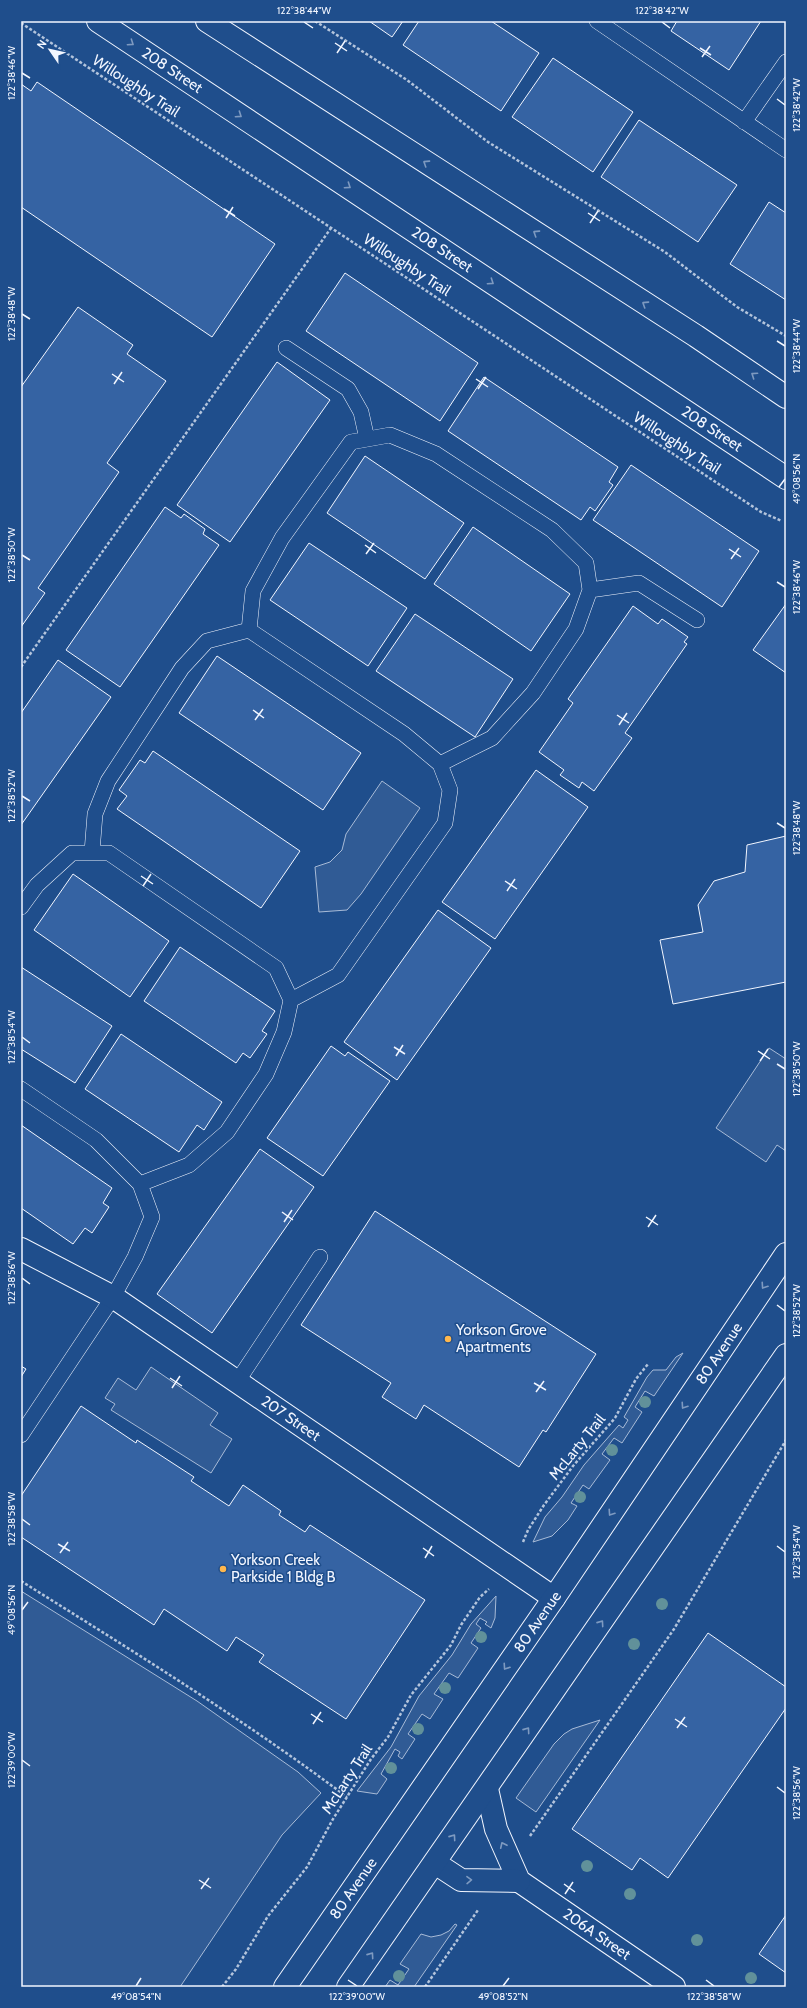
<svg xmlns="http://www.w3.org/2000/svg" width="807" height="2008" font-family="Cabin,sans-serif">
<style>
.built{fill:#305b95;stroke:#a8bbd7}
.building{fill:#3563a3;stroke:#f2f6ff}
.lines{fill:none;stroke-linecap:round;stroke-linejoin:round}
.service-casing{stroke:#f2f6ff;stroke-width:16}
.minor-casing{stroke:#f2f6ff;stroke-width:24}
.tertiary-casing{stroke:#f2f6ff;stroke-width:24}
.secondary-casing{stroke:#f2f6ff;stroke-width:24}
.path{stroke:#b3c4dc;stroke-width:2.5;stroke-dasharray:3 2;stroke-linecap:butt}
.service{stroke:#1f4e8c;stroke-width:15}
.minor{stroke:#1f4e8c;stroke-width:22}
.tertiary{stroke:#1f4e8c;stroke-width:22}
.secondary{stroke:#1f4e8c;stroke-width:22}
.tree{fill:#61919a}
.oneway{stroke:#7e9ac0}
.ticks{fill:none;stroke:#f2f6ff;stroke-width:1.5}
.poi-dot{fill:#ffb74d;stroke:#1f4e8c;stroke-width:1.5}
.labels{text-anchor:middle;dominant-baseline:central;stroke-width:3;stroke-linejoin:round;paint-order:stroke}
.street-label{font-size:15px;fill:#f2f6ff;stroke:#1f4e8c}
.poi-label{font-size:15px;fill:#f2f6ff;stroke:#1f4e8c;text-anchor:start}
.neatline{fill:none;stroke:#f2f6ff;stroke-width:1.5}
.ticks-label{font-size:10px;text-anchor:middle;fill:#f2f6ff}
</style>
<rect width="100%" height="100%" fill="#1f4e8c"/>
<path class="built" d="M382 781 420 808 361 894 347 910 319 912 315 867 330 862 342 850 346 834Z
M769 1048 786 1059V1151L777 1145 766 1162 716 1128Z
M683 1353 654 1396 645 1391 635 1407 642 1412 622 1443 614 1438 602 1454 610 1460 589 1489 583 1485 571 1503 577 1506 568 1520 552 1536 533 1542 545 1517 562 1497 584 1465 619 1425 623 1428 628 1420 624 1417 647 1377 653 1370H666L676 1357Z
M151 1367 218 1413 210 1425 232 1439 211 1473 111 1410 115 1404 105 1398 118 1378 136 1390Z
M21 1591 197 1701 298 1772 321 1793 282 1835 180 1987H21Z
M496 1596 495 1618 491 1628 485 1624 487 1622 480 1618 476 1624 481 1628 471 1643 478 1648 458 1678 449 1673 434 1694 443 1699 430 1719 422 1714 408 1734 415 1739 402 1759 398 1756 400 1752 395 1749 381 1774 387 1779 377 1794 357 1791 391 1747 419 1696 452 1655 471 1624Z
M600 1720 536 1812 516 1798 554 1744 564 1734 572 1729Z
M455 1924 457 1925 414 1987H385L390 1980 398 1985 409 1969 400 1964 421 1934 431 1937 441 1935 449 1931Z"/>
<path class="building" d="M369 21H403L392 37Z
M419 21H491L539 53 501 111 403 45Z
M677 21H761L729 70 671 31Z
M553 58 633 112 593 172 512 117Z
M37 82 275 244 212 337 21 207V84L31 91Z
M639 120 737 185 698 242 601 177Z
M769 202 786 213V300L730 264Z
M345 273 478 363 440 421 306 331Z
M78 307 133 345 127 354 166 381 107 463 119 472 38 588 45 593 21 627V387Z
M277 362 330 400 230 542 177 505Z
M484 377 618 467 609 482 613 485 595 511 590 507 581 520 448 431Z
M365 456 464 523 425 579 327 513Z
M631 465 759 551 722 607 593 520Z
M165 507 181 518 184 514 205 529 203 534 219 545 120 687 66 650Z
M473 527 570 594 531 651 434 584Z
M309 543 407 608 368 666 270 600Z
M786 604V673L753 650Z
M633 606 658 624 662 619 688 637 684 642 687 644 625 733 632 738 594 791 582 782 579 788 560 775 564 770 539 752 573 703 568 699Z
M415 614 513 679 475 737 376 671Z
M217 656 361 753 323 810 179 713Z
M58 660 111 697 21 825V713Z
M153 751 300 851 261 908 117 809 127 796 119 790 140 760 145 763Z
M536 770 588 807 495 939 442 902Z
M786 836V982L673 1004 660 940 703 932 698 905 714 881 745 872 747 845Z
M73 874 169 941 130 997 34 930Z
M438 910 491 948 397 1080 344 1042Z
M180 947 275 1011 262 1031 267 1034 250 1058 243 1053 236 1063 144 1001Z
M21 967 112 1026 75 1083 21 1049Z
M121 1034 222 1102 204 1130 197 1125 179 1152 85 1089Z
M331 1046 345 1056 348 1052 390 1081 323 1176 267 1138Z
M21 1125 112 1188 103 1203 109 1207 92 1233 85 1228 73 1244 21 1208Z
M260 1149 314 1187 212 1333 157 1294Z
M375 1211 596 1354 546 1432 543 1430 519 1467 424 1405 416 1419 382 1397 391 1383 301 1325Z
M21 1366 26 1369 21 1377Z
M81 1406 136 1443 137 1440 194 1477 191 1481 229 1506 243 1485 281 1511 279 1515 305 1532 310 1525 425 1600 346 1719 259 1662 264 1655 236 1637 227 1651 164 1609 154 1625 21 1537V1496Z
M708 1633 786 1687V1708L668 1878 640 1858 632 1870 572 1829Z
M786 1915V1973L759 1954Z"/>
<g class="lines">
<defs>
<path id="service" d="M597 21 786 150
M744 122 786 62
M286 348 348 389 361 412 367 439
M590 590 639 583 697 620
M249 630 253 591 282 538 351 442 390 435 436 454 552 530 586 563 590 590 576 629 533 693 492 738 440 764
M92 852 95 814 108 781 182 668 207 641 249 630 404 734 440 764 450 790 445 823 338 975 291 1000
M21 907 37 885 72 853H109L276 968 291 1000 284 1032 266 1074 227 1132 189 1165 140 1184
M21 1089 96 1140 140 1184 152 1217 135 1257 113 1297 21 1435
M237 1382 320 1257"/>
<g id="minor">
<path id="s1" d="M21 1249 113 1297 554 1598"/>
</g>
<g id="tertiary">
<path id="s2" d="M487 1789 496 1829 519 1881 674 1987"/>
<path d="M435 1863 461 1880 519 1881"/>
</g>
<g id="secondary">
<path id="s3" d="M98 21 786 478"/>
<path d="M207 21 696 336 786 397"/>
<path id="s4" d="M285 1987 554 1598 786 1254"/>
<path d="M348 1987 786 1355"/>
</g>
</defs>
<use href="#service" class="service-casing"/>
<use href="#minor" class="minor-casing"/>
<use href="#tertiary" class="tertiary-casing"/>
<use href="#secondary" class="secondary-casing"/>
<path class="path" d="M315 21 407 80 488 142 665 252 737 307 786 336
M21 23 761 512 782 521
M21 667 331 228
M523 1542 528 1530 544 1505 573 1466 615 1418 636 1379 648 1364
M21 1581C131 1650 243 1719 347 1797
M530 1836 674 1629 786 1440
M222 1987 236 1969 268 1916 307 1867 333 1819 371 1759 388 1737 411 1695 451 1645 461 1625 480 1597 489 1589
M425 1987 478 1910"/>
<use href="#service" class="service"/>
<use href="#minor" class="minor"/>
<use href="#tertiary" class="tertiary"/>
<use href="#secondary" class="secondary"/>
</g>
<g class="tree">
<circle cx="645" cy="1402" r="6"/>
<circle cx="612" cy="1450" r="6"/>
<circle cx="580" cy="1497" r="6"/>
<circle cx="662" cy="1604" r="6"/>
<circle cx="481" cy="1637" r="6"/>
<circle cx="634" cy="1644" r="6"/>
<circle cx="445" cy="1688" r="6"/>
<circle cx="418" cy="1729" r="6"/>
<circle cx="391" cy="1768" r="6"/>
<circle cx="587" cy="1866" r="6"/>
<circle cx="630" cy="1894" r="6"/>
<circle cx="697" cy="1940" r="6"/>
<circle cx="399" cy="1976" r="6"/>
<circle cx="751" cy="1978" r="6"/>
</g>
<defs><path id="oneway-chevron" d="M-2-3.5L2.5 0L-2 3.5" fill="none" stroke-width="1.6" stroke-linecap="round" stroke-linejoin="round"/></defs>
<g class="oneway">
<use href="#oneway-chevron" transform="translate(131 43) rotate(34)"/>
<use href="#oneway-chevron" transform="translate(239 115) rotate(34)"/>
<use href="#oneway-chevron" transform="translate(426 163) rotate(-147)"/>
<use href="#oneway-chevron" transform="translate(348 186) rotate(34)"/>
<use href="#oneway-chevron" transform="translate(536 233) rotate(-147)"/>
<use href="#oneway-chevron" transform="translate(491 282) rotate(34)"/>
<use href="#oneway-chevron" transform="translate(645 304) rotate(-147)"/>
<use href="#oneway-chevron" transform="translate(754 375) rotate(-146)"/>
<use href="#oneway-chevron" transform="translate(764 1286) rotate(124)"/>
<use href="#oneway-chevron" transform="translate(684 1406) rotate(124)"/>
<use href="#oneway-chevron" transform="translate(611 1513) rotate(124)"/>
<use href="#oneway-chevron" transform="translate(601 1623) rotate(-55)"/>
<use href="#oneway-chevron" transform="translate(506 1667) rotate(124)"/>
<use href="#oneway-chevron" transform="translate(527 1730) rotate(-55)"/>
<use href="#oneway-chevron" transform="translate(453 1837) rotate(-55)"/>
<use href="#oneway-chevron" transform="translate(503 1845) rotate(-115)"/>
<use href="#oneway-chevron" transform="translate(469 1880) rotate(-1)"/>
<use href="#oneway-chevron" transform="translate(371 1955) rotate(-55)"/>
</g>
<path class="ticks" d="M304 22 313 28M662 22 670 28M335 43 347 51M700 48 711 55M337 53 345 41M702 57 710 46M22 73 30 78M777 99 785 105M224 209 235 216M588 213 600 221M226 218 233 207M590 223 598 211M22 314 30 319M777 341 785 346M112 374 124 382M476 379 488 387M114 384 122 372M478 389 486 377M779 487 785 479M365 545 376 553M729 549 741 557M366 554 374 543M22 555 30 560M731 559 739 548M777 582 785 587M253 710 264 718M617 715 629 723M255 720 263 709M619 725 627 713M22 796 30 801M777 823 785 828M141 876 153 884M505 881 517 889M143 886 151 874M507 891 515 879M22 1037 30 1043M394 1047 405 1054M758 1051 770 1059M396 1056 403 1045M760 1061 768 1049M777 1064 785 1069M282 1212 293 1220M646 1217 658 1225M284 1222 292 1210M648 1227 656 1215M22 1278 30 1284M777 1305 785 1311M170 1378 182 1386M534 1383 546 1390M172 1388 180 1376M536 1392 544 1381M22 1519 30 1525M58 1544 70 1551M777 1546 785 1552M423 1548 434 1556M60 1553 68 1542M425 1558 432 1546M22 1610 28 1602M311 1714 323 1722M675 1719 687 1727M313 1724 321 1712M677 1728 685 1717M22 1760 30 1766M777 1787 785 1793M199 1880 211 1888M564 1884 575 1892M201 1889 209 1878M565 1894 573 1882M348 1980 357 1986M706 1980 714 1986M136 1986 141 1978M503 1986 509 1978"/>
<g class="poi-dot">
<circle cx="448" cy="1339" r="4"/>
<circle cx="223" cy="1569" r="4"/>
</g>
<g class="labels">
<g class="street-label">
<text stroke="none"><textPath href="#s3" startOffset="89">208 Street</textPath></text>
<text transform="translate(136 86) rotate(33)">Willoughby Trail</text>
<text stroke="none"><textPath href="#s3" startOffset="413">208 Street</textPath></text>
<text transform="translate(407 265) rotate(33)">Willoughby Trail</text>
<text stroke="none"><textPath href="#s3" startOffset="737">208 Street</textPath></text>
<text transform="translate(677 443) rotate(33)">Willoughby Trail</text>
<text stroke="none"><textPath href="#s4" startOffset="768">80 Avenue</textPath></text>
<text stroke="none"><textPath href="#s1" startOffset="319">207 Street</textPath></text>
<text transform="translate(577 1447) rotate(-51)">McLarty Trail</text>
<text stroke="none"><textPath href="#s4" startOffset="444">80 Avenue</textPath></text>
<text transform="translate(347 1779) rotate(-57)">McLarty Trail</text>
<text stroke="none"><textPath href="#s4" startOffset="120">80 Avenue</textPath></text>
<text stroke="none"><textPath href="#s2" startOffset="192">206A Street</textPath></text>
</g>
<g class="poi-label">
<text x="456" y="1330">Yorkson Grove<tspan x="456" dy="17">Apartments</tspan></text>
<text x="231" y="1560">Yorkson Creek<tspan x="231" dy="17">Parkside 1 Bldg B</tspan></text>
</g>
</g>
<rect width="807" height="2008" fill="none" stroke="#1f4e8c" stroke-width="44"/>
<g transform="translate(50 50) rotate(304)" stroke="#1f4e8c" stroke-width="3" paint-order="stroke">
<path d="M0-3L7 15L0 10L-7 15Z" fill="#f2f6ff"/>
<text y="-6" font-size="11" font-weight="bold" text-anchor="middle" fill="#f2f6ff">N</text>
</g>
<rect x="22" y="22" width="763" height="1964" class="neatline"/>
<g class="ticks-label">
<text x="304" y="14">122°38'44"W</text>
<text x="662" y="14">122°38'42"W</text>
<text transform="translate(11 73) rotate(-90)" y="4">122°38'46"W</text>
<text transform="translate(796 105) rotate(-90)" y="4">122°38'42"W</text>
<text transform="translate(11 314) rotate(-90)" y="4">122°38'48"W</text>
<text transform="translate(796 346) rotate(-90)" y="4">122°38'44"W</text>
<text transform="translate(796 479) rotate(-90)" y="4">49°08'56"N</text>
<text transform="translate(11 555) rotate(-90)" y="4">122°38'50"W</text>
<text transform="translate(796 587) rotate(-90)" y="4">122°38'46"W</text>
<text transform="translate(11 796) rotate(-90)" y="4">122°38'52"W</text>
<text transform="translate(796 828) rotate(-90)" y="4">122°38'48"W</text>
<text transform="translate(11 1037) rotate(-90)" y="4">122°38'54"W</text>
<text transform="translate(796 1069) rotate(-90)" y="4">122°38'50"W</text>
<text transform="translate(11 1278) rotate(-90)" y="4">122°38'56"W</text>
<text transform="translate(796 1311) rotate(-90)" y="4">122°38'52"W</text>
<text transform="translate(11 1519) rotate(-90)" y="4">122°38'58"W</text>
<text transform="translate(796 1552) rotate(-90)" y="4">122°38'54"W</text>
<text transform="translate(11 1610) rotate(-90)" y="4">49°08'56"N</text>
<text transform="translate(11 1760) rotate(-90)" y="4">122°39'00"W</text>
<text transform="translate(796 1793) rotate(-90)" y="4">122°38'56"W</text>
<text x="136" y="2000">49°08'54"N</text>
<text x="357" y="2000">122°39'00"W</text>
<text x="503" y="2000">49°08'52"N</text>
<text x="714" y="2000">122°38'58"W</text>
</g>
</svg>
